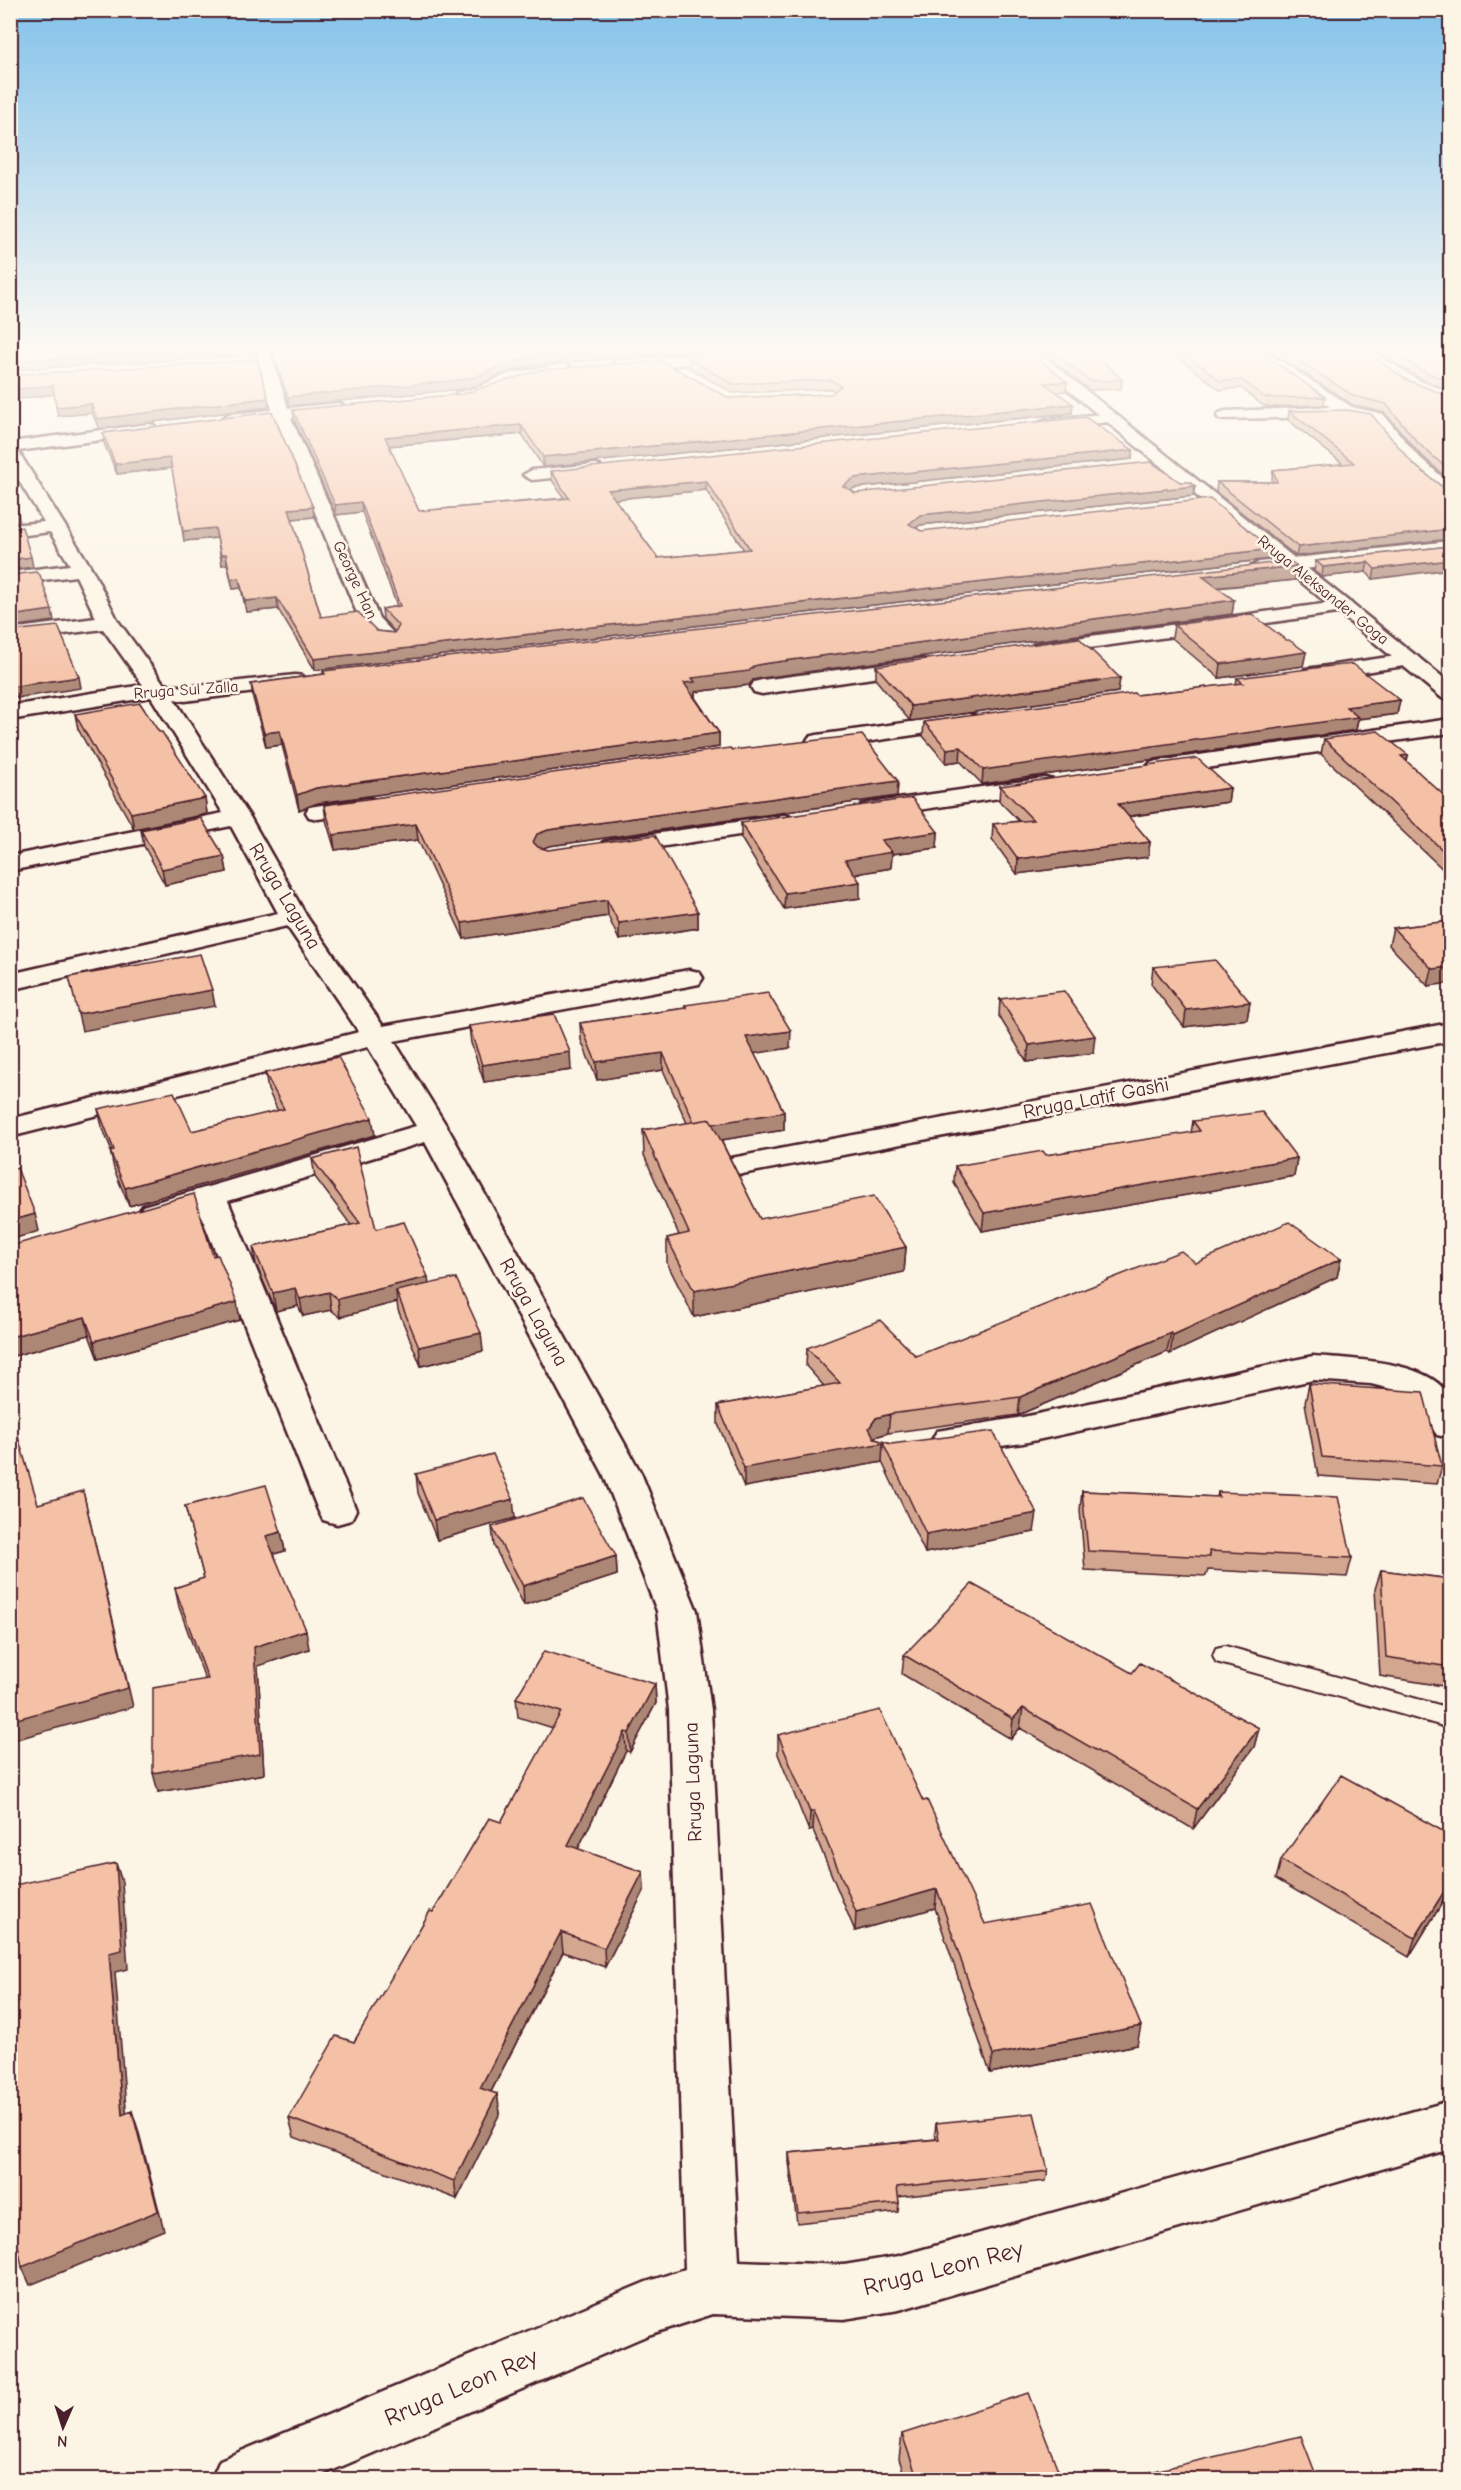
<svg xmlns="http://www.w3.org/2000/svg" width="1461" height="2490" font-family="'Comic Neue',sans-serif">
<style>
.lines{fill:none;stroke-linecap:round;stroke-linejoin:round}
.service-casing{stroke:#4a1f2b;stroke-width:4}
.minor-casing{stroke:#4a1f2b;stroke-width:5}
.secondary-casing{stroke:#4a1f2b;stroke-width:5}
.service{fill:#fcf5e5;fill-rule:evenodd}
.minor{fill:#fcf5e5;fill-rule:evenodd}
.secondary{fill:#fcf5e5;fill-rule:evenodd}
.wall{fill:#d3a68f;stroke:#4a1f2b;stroke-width:1.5;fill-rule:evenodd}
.shaded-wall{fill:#ac8774;stroke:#4a1f2b;stroke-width:1.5}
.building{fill:#f5c1a6;stroke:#4a1f2b;stroke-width:1.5;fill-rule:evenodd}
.labels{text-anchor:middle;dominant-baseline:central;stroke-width:5;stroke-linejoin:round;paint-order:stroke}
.far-street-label{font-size:16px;fill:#4a1f2b;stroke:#fcf5e5}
.street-label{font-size:20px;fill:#4a1f2b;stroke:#fcf5e5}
.near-street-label{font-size:24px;fill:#4a1f2b;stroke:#fcf5e5}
</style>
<rect width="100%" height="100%" fill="#fcf5e5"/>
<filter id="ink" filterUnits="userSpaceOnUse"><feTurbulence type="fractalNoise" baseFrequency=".0167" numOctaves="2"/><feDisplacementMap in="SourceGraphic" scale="12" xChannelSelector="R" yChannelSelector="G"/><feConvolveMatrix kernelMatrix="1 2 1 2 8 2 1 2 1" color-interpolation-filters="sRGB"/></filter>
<g filter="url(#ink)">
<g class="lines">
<defs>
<path id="service" d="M1225 1646 1450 1708V1728L1216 1662 1213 1655 1216 1648Z"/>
<path id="minor" d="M256 351H270L288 408 339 403 347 408 339 413 291 418 379 618 398 638 395 642H381L360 620 276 419 229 424 221 419 229 414 272 410Z
M1248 351H1265L1352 407 1383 414 1416 454 1450 484V497C1417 491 1396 444 1373 423 1365 415 1342 415 1333 417L1219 419 1217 416 1219 413 1225 411 1330 407Z
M1355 351H1372L1418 380 1450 393V404L1406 386Z
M733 352 741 357 738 360 619 370 611 365 619 360Z
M565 364 573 369 570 372 517 381 490 394 462 401 454 396 456 393 479 387 508 374Z
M1111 413 1117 415 1119 418 1117 421 1044 430 1036 425 1044 420Z
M148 424 154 425 156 429 154 433 18 451 92 569 118 621 164 684 185 687 295 675 303 676 306 681 303 686 295 687 185 701 174 699 250 817 307 917 383 1026 689 970 699 972 703 978 699 984 689 986 394 1041 449 1130 641 1473 697 1611 711 1710 739 2261 844 2265 899 2256 1450 2101V2149L899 2310 844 2319 713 2314 648 2335 310 2480H211L220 2460 646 2282 685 2269 669 1710 657 1611 603 1473 425 1142 228 1201 356 1510 351 1520 337 1524 323 1520 318 1510 199 1210 154 1223 143 1220 138 1213 143 1206 416 1126 368 1047 10 1137V1119L359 1032 287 926 10 990V974L278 913 231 826 10 871V856L223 813 151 697 10 720V706L143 685 103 629 10 641V629L96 618 76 576 10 584V572L70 565 50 532 10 537V525L44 522 10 466V442Z
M596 464 605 469 602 473 532 480 523 475 532 470Z
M1450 541V553L1259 574 1249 568 1259 562Z
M1344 601 1351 603 1354 607 1351 611 1040 655 1033 653 1030 649 1033 645 1040 643Z
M1410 654 1417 656 1421 660 1417 664 1313 680 1305 679 1302 674 1305 669 1313 668Z
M920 659 928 660 931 665 928 670 762 694 754 692 751 687 754 682 762 680Z
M968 714 976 716 979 721 976 726 817 749 809 747 806 742 809 737 817 735Z
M1450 719V733L1158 775 1150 773 1146 768 1150 763 1158 761Z
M1045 778 1053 780 1057 785 1053 790 870 817 861 815 858 810 861 805 870 803Z
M368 798 377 800 380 805 377 810 318 819 309 817 306 812 309 807Z
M784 815 793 817 796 822 793 827 612 854 603 852 600 847 603 842 612 840Z
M1450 1023V1041L742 1174 731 1172 726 1165 731 1158 742 1156Z
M1313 1356C1348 1359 1432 1360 1449 1397 1454 1407 1450 1427 1450 1438L1437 1435 1417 1405 1395 1390 1371 1384 1313 1380 1023 1443 950 1453 937 1449 932 1440 937 1431 1023 1417Z"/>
<path id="secondary" d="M1021 351H1037L1450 683V699L1442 698Z"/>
</defs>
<use href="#service" class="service-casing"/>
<use href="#minor" class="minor-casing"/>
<use href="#secondary" class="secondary-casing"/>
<use href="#service" class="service"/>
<use href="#minor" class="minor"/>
<use href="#secondary" class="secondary"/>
</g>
<path class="wall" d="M271 351H731L540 364 507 372 478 385 462 389 289 406Z
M1041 351H1093L1122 380 1121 389 1089 390Z
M1170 351H1258L1325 397 1323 405 1272 407 1262 405 1241 388 1220 390Z
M1269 351H1364L1407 380 1450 397V481L1418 452 1385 413 1353 405Z
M1376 351H1450V391L1419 378Z
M689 359 1067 382 1066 391 1056 392 1072 413 543 467 522 434 389 446 419 511 564 498 552 480 551 471 1133 450 1132 459 854 488 850 490 855 493 1180 482 1195 486 1193 496 920 525 916 528 921 531 1272 549 1270 559 315 670 278 609 246 612 241 588 233 589 227 564 222 565 217 538 184 541 172 468 117 474 104 443 103 433 313 507 314 517 292 519 321 617 377 631 394 633 395 632 383 619 382 609 397 606 362 512 336 515 294 419 293 410 729 398 831 394 835 391 831 389 733 393 689 368ZM706 490 744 550 658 558 614 499Z
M10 375 269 407 99 429 92 413 58 416 55 394 10 400Z
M1289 411 1413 464 1445 489H1450V539L1296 556 1216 492 1217 482H1273L1272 479 1273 470 1343 464 1288 420Z
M1450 546 1373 579 1366 572 1322 577 1314 571 1316 561Z
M1297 566 1295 580 1217 588 1234 600 1232 614 762 678 753 680 749 685 695 692V696H694L719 733V747L318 803 299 810 282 745 266 747 253 698 251 684 323 674V671Z
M1174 625 1306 652 1303 666 1219 678 1172 638Z
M876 666 1120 678 1118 692 910 721 876 680Z
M1237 678 1400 700 1397 714 1358 719 1356 730 982 784 960 761 946 763 923 736 924 722 1136 695 1236 684Z
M75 714 205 798 207 814 134 829 78 729Z
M1324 739 1408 755 1407 762 1450 801V876L1321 754Z
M732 750 898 781 897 796 549 846 542 848 698 912V928L619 940 608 916 464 939 418 840 335 850 326 820 324 805Z
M1000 786 1230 788 1228 802 1128 817 1150 842 1148 857 1017 874 992 839 993 824 1019 821 999 801Z
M741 823 938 832 937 848 892 854 891 868 855 874 860 898 784 909 741 838Z
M141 830 224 856 227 872 165 885 144 846Z
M1450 921 1428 986 1389 945 1393 928Z
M1153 967 1250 1002 1247 1019 1184 1027 1151 984Z
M1000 999 1093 1053 1027 1062 999 1016Z
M685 1005 790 1048 754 1053 784 1112V1130L721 1140 760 1219 906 1247 904 1272 694 1317 667 1263V1238L679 1235 644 1155 643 1130 687 1123 663 1070 597 1080 581 1040 580 1023 685 1008Z
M469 1026 571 1070 484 1082 471 1043Z
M265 1073 375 1135 129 1206 114 1169 110 1151H112L102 1127 98 1109 192 1131 278 1111 268 1090Z
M1193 1121 1297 1158 1294 1176 982 1231 954 1183 955 1166 1046 1155 1191 1133Z
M312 1159 376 1229 428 1284 483 1351 421 1366 398 1310 397 1302 340 1317 331 1310 303 1316 298 1306 276 1311 256 1264 253 1247 351 1225 315 1177Z
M213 1256 240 1320 98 1359 89 1335 10 1357Z
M1341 1259 1337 1277 1170 1354 1167 1352 1018 1415 888 1433 875 1437 874 1438 875 1439 891 1444 1034 1532 925 1553 882 1462 744 1487 718 1424V1405L824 1386 806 1366 807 1348 916 1356 1196 1263Z
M1309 1384 1442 1466 1437 1484 1318 1476 1305 1403Z
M416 1474 515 1518 437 1540 418 1493Z
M1082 1491 1217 1497 1218 1492 1352 1558 1347 1577 1208 1570 1206 1576 1085 1570 1080 1510Z
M185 1506 281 1532 285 1551 274 1554 309 1649 258 1666 264 1774 158 1792 205 1679 179 1607 175 1588 204 1578Z
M492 1527 616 1556 617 1575 524 1605 494 1546Z
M1381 1570 1450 1579V1687L1380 1676 1375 1589Z
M904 1655 1132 1673 1259 1728 1254 1747 1193 1829 1020 1728 1011 1739 902 1674Z
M655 1684 656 1703 630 1752 626 1751 578 1849 643 1872 644 1891 605 1967 563 1952 491 2092 497 2094 500 2113 457 2199 294 2137 289 2118 354 2042 433 1912 501 1822 553 1728 518 1717 516 1698Z
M778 1735 923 1801 985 1924 1137 2045 990 2073 935 1908 855 1931 813 1830 809 1831 778 1754Z
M1450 1835V1890L1409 1957 1276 1879 1281 1860Z
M936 2123 1048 2171 1046 2181 898 2197 899 2203 898 2212 797 2223 789 2162V2153L936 2139 935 2132Z
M902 2434 1062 2480H906L899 2459Z"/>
<path class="shaded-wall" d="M176 351H255L254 355 10 370V361Z
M602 351H731L540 364 507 372 478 385 462 389 289 406 288 397 507 363 539 355Z
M53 385 55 394 10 400V390Z
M268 398 269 407 99 429 97 419Z
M91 404 92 413 58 416 56 407Z
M1073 404 1072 413 543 467V457Z
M521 425 522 434 386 446 385 437Z
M1133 450 1132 459 854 488 843 496V486L854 478Z
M170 458 172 468 117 474 115 464Z
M11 480 20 522 10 523V513Z
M706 481V490L608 500V490Z
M1195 486 1193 496 920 525 909 534V524L920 515Z
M361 502 362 512 336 515 335 505Z
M313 507 314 517 291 519 289 509Z
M215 528 217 538 184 541 183 531Z
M1450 529V539L1296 556 1298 547Z
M1272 549 1270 559 315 670 314 659Z
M226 554 227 564 222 565 221 555Z
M31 557 33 567 10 570V560Z
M1450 560V569L1373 579 1375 569Z
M1368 562 1366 572 1322 577 1323 567Z
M1297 566 1295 580 1200 589 1202 576Z
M239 578 241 588 233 589 231 579Z
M277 598 278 609 246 612 245 601Z
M1234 600 1232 614 762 678 753 680 749 685 695 692V696L685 697 684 683 692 678 762 664Z
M52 610 54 621 10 627V616Z
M1306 652 1303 666 1219 678 1221 664Z
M79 677 81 688 10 699V687Z
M1120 678 1118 692 910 721 911 706Z
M1400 700 1397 714 1358 719 1356 730 982 784 983 770 1346 707Z
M280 731 282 745 266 747 264 733Z
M719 733V747L318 803 299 810 297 795 316 788Z
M961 747 960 761 946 763 947 749Z
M1408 755 1405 770 1401 756Z
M898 781 897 796 549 846 538 850 533 842 537 834 548 830Z
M1230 788 1228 802 1116 818 1118 804Z
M205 798 207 814 134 829 131 813Z
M416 824 418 840 335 850 333 835Z
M938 832 937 848 892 854 891 868 844 876 845 860 881 840Z
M1150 842 1148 857 1017 874 1018 859Z
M224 856 227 872 165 885 162 869Z
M860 882V898L784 909 785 893Z
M607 900 608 916 464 939 462 923Z
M698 912V928L619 940V923Z
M1450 967V983L1428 986 1432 969Z
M212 990 215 1006 82 1031 78 1014Z
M1250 1002 1247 1019 1184 1027 1186 1010Z
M791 1031 790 1048 746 1055V1037Z
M1095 1036 1093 1053 1027 1062 1029 1045Z
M570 1052 571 1070 484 1082 482 1065Z
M663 1053V1070L597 1080 596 1062Z
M784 1112V1130L696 1144V1126Z
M372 1118 375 1135 129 1206 125 1188Z
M1297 1158 1294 1176 982 1231 984 1213Z
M35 1214 39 1231 10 1240V1221Z
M906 1247 904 1272 694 1317V1291Z
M1341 1259 1337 1277 1170 1354 1173 1335Z
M428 1277 430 1294 396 1291 397 1302 340 1317 338 1299Z
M295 1288 298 1306 276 1311 273 1293Z
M329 1292 331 1310 303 1316 300 1299Z
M237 1302 240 1320 98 1359 94 1341Z
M85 1317 89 1335 10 1357V1337Z
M481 1333 483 1351 421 1366 419 1347Z
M1171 1333 1167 1352 1018 1415 1020 1397Z
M890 1414 888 1433 875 1437 869 1445 883 1443 882 1462 744 1487V1468L869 1428 876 1418Z
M83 1491 133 1707 10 1741V1721Z
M513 1499 515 1518 437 1540 434 1520Z
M1037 1513 1034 1532 925 1553 926 1534Z
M281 1532 285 1551 270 1555 266 1536Z
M616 1556 617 1575 524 1605 523 1586Z
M306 1630 309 1649 258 1666 264 1774 158 1792 153 1773 254 1647Z
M655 1684 656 1703 630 1752 629 1733Z
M1023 1708 1020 1728 1011 1739 1013 1719Z
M1259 1728 1254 1747 1193 1829 1197 1809Z
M625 1732 626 1751 570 1865 568 1845Z
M814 1811 813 1830 809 1831 810 1812Z
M116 1863 122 1882 128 1969 115 1972 128 2133 122 2115 109 1953Z
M643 1872 644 1891 605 1967 604 1948Z
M1450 1882V1890L1409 1957 1415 1938Z
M937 1889 935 1908 855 1931 856 1912Z
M561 1932 563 1952 483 2107 480 2088Z
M1141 2026 1137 2045 990 2073 993 2055Z
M497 2094 500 2113 457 2199 454 2181Z
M132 2111 138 2129 164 2230 30 2285 22 2267Z
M13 2221 21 2240 10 2244V2222Z"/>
<path class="building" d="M10 351H176L10 361Z
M272 351H602L539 355 507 363 478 376 461 380 288 397Z
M801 351H1029L1067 382 1044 383 1073 404 543 457 521 425 385 437 419 511 569 498 551 471 1085 417 1133 450 854 478 843 486 855 493 1151 462 1180 482H1190L1195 486 920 515 909 524 921 531 1210 499 1272 549 314 659 277 598 245 601 239 578 231 579 226 554 221 555 215 528 183 531 170 458 115 464 103 433 272 412 313 507 289 509 321 617 358 612 377 631 394 633 399 626 382 609 400 606 361 502 335 505 293 410 462 394 540 370 662 361 729 398 831 394 841 386 831 380 733 384 689 359ZM706 481 750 549 658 558 608 490Z
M1052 351H1093L1122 380 1090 381Z
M1182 351H1258L1325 397 1273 398 1264 397 1242 380 1221 381Z
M1283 351H1364L1407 380 1450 397V471L1419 444 1386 404 1354 396Z
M1391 351H1450V382L1421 370Z
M257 360 268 398 97 419 91 404 56 407 53 385 10 390V375Z
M1348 410 1371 414 1413 464 1445 489H1450V529L1298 547 1217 482H1277L1273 470 1354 463 1289 411Z
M10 479 18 512 10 513Z
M22 527 31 557 10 560V529Z
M1450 546V560L1375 569 1368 562 1323 567 1316 561Z
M1290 561 1297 566 1202 576 1234 600 762 664 754 666 749 671 692 678 695 682 684 683 719 733 316 788 297 795 280 731 264 733 251 684 325 674 323 671Z
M36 572 40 575 52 610 10 616V575Z
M1252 614 1286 640H1289L1306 652 1221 664 1174 625Z
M58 626 79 677 10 687V631Z
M1079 638 1120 678 911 706 876 666Z
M1353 664 1400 700 1346 707 1358 717 983 770 961 747 947 749 924 722 1134 693 1136 695 1243 683 1237 678 1323 667Z
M140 703 159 732H162L205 798 131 813 75 714Z
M1378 731 1408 755 1401 756 1450 801V857L1324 739Z
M862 735 898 781 548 830 537 834 533 842 538 847 548 850 655 835 698 912 619 923 607 900 462 923 416 824 333 835 324 805 730 748 732 750Z
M1197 758 1230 788 1118 804 1150 842 1018 859 993 824 1033 820 1000 786Z
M912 798 938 832 881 840 892 852 845 860 860 882 785 893 741 823Z
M201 818 224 856 162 869 141 830Z
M1450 921V967L1432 969 1393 928Z
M200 954 212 990 78 1014 69 977Z
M1215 960 1250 1002 1186 1010 1153 967Z
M1064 991 1095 1036 1029 1045 1000 999Z
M768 993 791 1031 746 1037 784 1112 713 1124 710 1119 694 1122 663 1053 596 1062 580 1023 687 1008 685 1005Z
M554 1014 570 1052 482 1065 469 1026Z
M338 1057 372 1118 125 1188 110 1151 114 1150 98 1109 174 1092 192 1131 284 1109 265 1073Z
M1262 1112 1297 1158 984 1213 955 1166 1043 1151 1046 1155 1200 1131 1193 1121Z
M710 1119 760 1219 874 1196 906 1247 694 1291 667 1238 689 1233 643 1130Z
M356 1147 376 1229 404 1222 428 1277 338 1299 329 1292 300 1299 295 1288 273 1293 253 1247 360 1223 312 1159Z
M17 1168 35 1214 10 1221V1170Z
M194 1194 213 1256 218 1255 237 1302 94 1341 85 1317 10 1337V1246Z
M1289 1222 1341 1259 1173 1335 1171 1333 1020 1397 890 1414 876 1418 869 1428 875 1439 891 1444 993 1431 1037 1513 926 1534 883 1443 744 1468 718 1405 840 1383 807 1348 880 1320 916 1356 1181 1251 1196 1263Z
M456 1278 481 1333 419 1347 396 1291Z
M1309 1384 1423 1392 1442 1466 1322 1457Z
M10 1410 38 1504 83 1491 128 1688 10 1721V1636L13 1635 10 1623Z
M493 1454 513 1499 434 1520 416 1474Z
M266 1485 281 1532 266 1536 306 1630 254 1647 260 1754 153 1773V1688L208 1679 175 1588 204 1578 185 1506Z
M1082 1491 1219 1497 1218 1492 1338 1497 1352 1558 1209 1551 1210 1557 1088 1551Z
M583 1498 616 1556 523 1586 492 1527Z
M1381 1570 1450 1579V1667L1386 1657Z
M972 1584 1132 1673 1140 1663 1259 1728 1197 1809 1023 1708 1013 1719 904 1655Z
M544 1651 655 1684 629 1733 625 1732 568 1845 643 1872 604 1948 561 1932 480 2088 497 2094 454 2181 289 2118 336 2036 354 2042 430 1911 433 1912 489 1818 501 1822 561 1712 516 1698Z
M880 1710 923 1801 927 1800 985 1924 1092 1904 1141 2026 993 2055 937 1889 856 1912 814 1811 810 1812 778 1735Z
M1341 1775 1450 1835V1882L1415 1938 1281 1860Z
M116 1863 122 1950 109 1953 122 2115 132 2111 158 2211 22 2267 13 2221 10 2222V1886Z
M1034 2113 1048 2171 897 2187 899 2203 798 2213 789 2153 939 2139 936 2123Z
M1028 2393 1062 2480H918L902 2434Z
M1301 2436 1318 2480H1117Z"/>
</g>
<linearGradient id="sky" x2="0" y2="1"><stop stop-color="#83c2ea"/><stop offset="0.5" stop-color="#fefaf3"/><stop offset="1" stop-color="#fefaf3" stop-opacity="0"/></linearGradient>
<rect width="1461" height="700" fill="url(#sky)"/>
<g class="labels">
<g class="far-street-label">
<text transform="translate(355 580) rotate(65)">George Han</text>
<text transform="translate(1323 590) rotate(39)">Rruga Aleksander Goga</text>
<text transform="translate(186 690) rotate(-4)">Rruga Sul Zalla</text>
</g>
<g class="street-label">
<text transform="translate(285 896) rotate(59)">Rruga Laguna</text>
<text transform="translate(1096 1098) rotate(-11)">Rruga Latif Gashi</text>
<text transform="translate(534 1312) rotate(61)">Rruga Laguna</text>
<text transform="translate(693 1782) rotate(-92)">Rruga Laguna</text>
</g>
<g class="near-street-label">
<text transform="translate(943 2268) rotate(-14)">Rruga Leon Rey</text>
<text transform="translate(461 2387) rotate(-23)">Rruga Leon Rey</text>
</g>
</g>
<rect width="1461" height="2490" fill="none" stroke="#fcf5e5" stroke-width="36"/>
<rect x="18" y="18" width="1425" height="2454" fill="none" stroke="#4a1f2b" stroke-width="2" filter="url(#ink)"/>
<g transform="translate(63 2427) rotate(183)" stroke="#fcf5e5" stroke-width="4.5" paint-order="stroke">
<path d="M0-4.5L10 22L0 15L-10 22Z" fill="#4a1f2b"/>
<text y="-9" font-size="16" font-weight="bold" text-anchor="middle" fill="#4a1f2b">N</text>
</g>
</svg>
